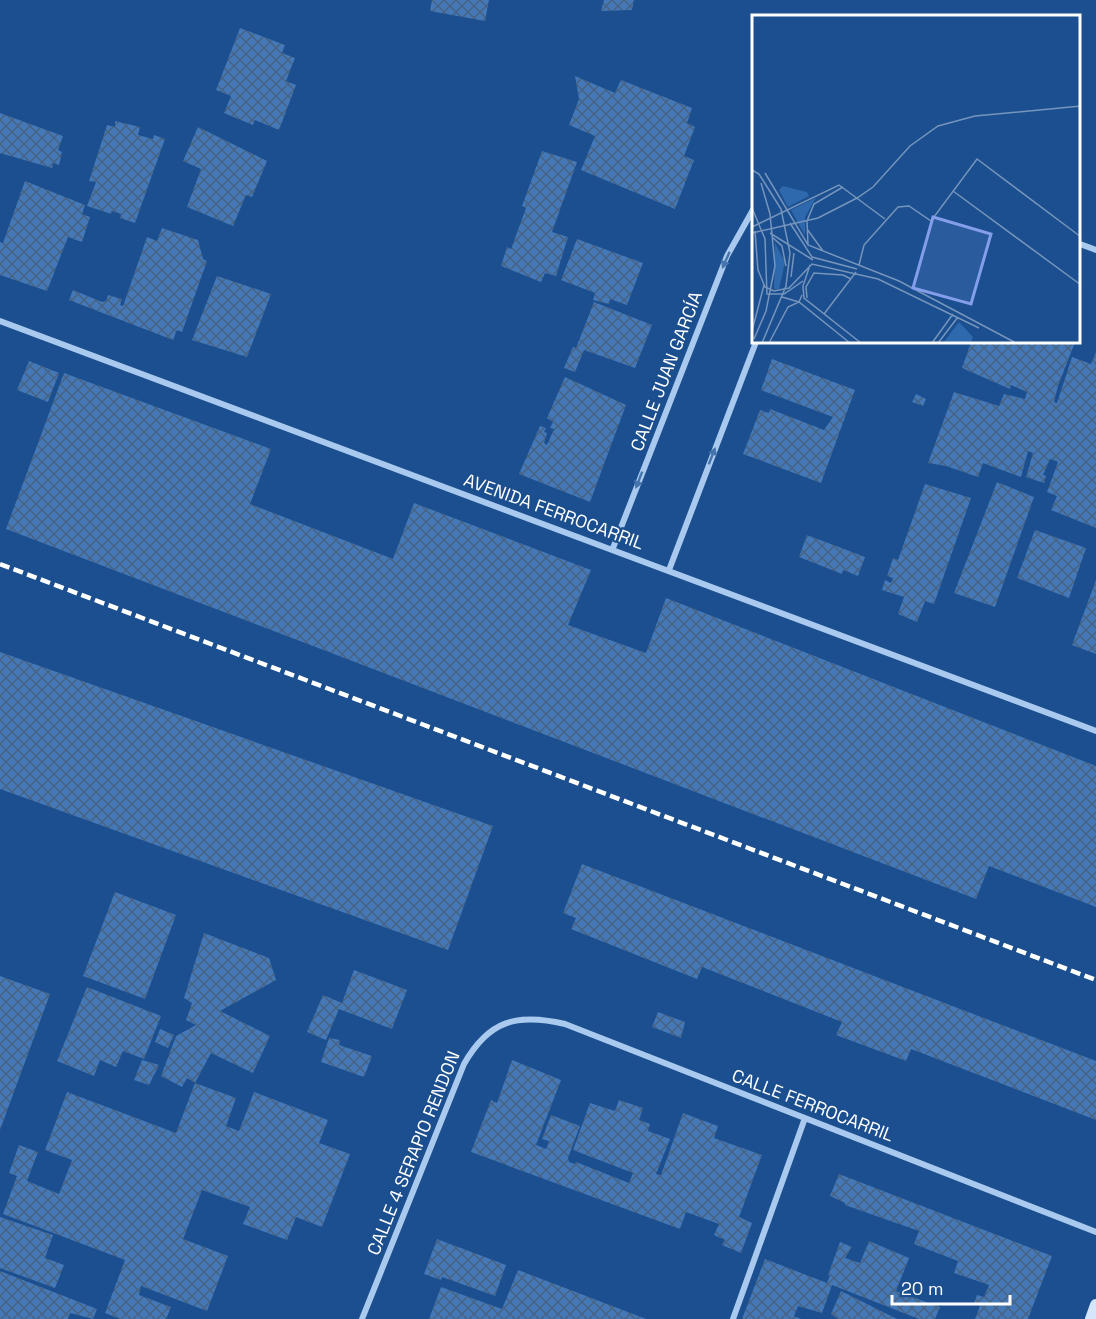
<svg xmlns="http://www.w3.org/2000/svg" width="1096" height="1319" font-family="'Space Grotesk',sans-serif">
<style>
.building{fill:url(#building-cross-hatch)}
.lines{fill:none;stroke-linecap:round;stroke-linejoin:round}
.street{stroke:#a9c9ee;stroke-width:6}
.secondary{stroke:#d6e6fa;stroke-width:12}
.rail{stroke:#fff;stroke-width:4.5;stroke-dasharray:10 4.5;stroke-linecap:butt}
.oneway{fill:#4674ac}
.labels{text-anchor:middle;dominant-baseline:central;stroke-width:4.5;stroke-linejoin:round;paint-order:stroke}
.street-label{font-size:18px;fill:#fff;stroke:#1b4f8f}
.inset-road{fill:none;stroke:#7695bc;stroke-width:1.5}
.view{fill:#839eea;fill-opacity:0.15;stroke:#839eea;stroke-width:3}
.inset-edge{fill:none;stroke:#fff;stroke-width:3}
</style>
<defs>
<pattern id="building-cross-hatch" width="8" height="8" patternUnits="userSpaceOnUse" patternTransform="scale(1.5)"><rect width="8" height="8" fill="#4478b7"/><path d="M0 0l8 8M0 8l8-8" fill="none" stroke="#486282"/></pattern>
</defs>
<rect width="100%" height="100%" fill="#1b4f8f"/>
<path class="building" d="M432 0H489L485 21 430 11Z
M604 0H634L632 10 601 11Z
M240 28 285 45 282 53 295 58 286 81 296 85 279 130 255 120 253 125 224 113 231 96 216 90Z
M575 76 615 93 621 80 692 108 687 123 695 127 684 156 694 160 675 209 581 170 595 136 569 125 579 99Z
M0 113 63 136 58 150 62 152 59 165 53 163 52 168 0 153Z
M115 121 140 127 138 135 153 139 154 135 165 139 135 223 120 218 121 214 112 211 111 214 87 206 96 182 89 181 107 125 115 127Z
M198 127 267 161 252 197 246 195 233 226 187 207 201 169 183 161Z
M542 151 577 162 552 232 568 237 556 276 545 273 541 282 501 266 507 247 511 249 526 208 522 206Z
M25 181 85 205 82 214 90 217 82 242 68 237 47 291 0 275V242L3 243Z
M162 228 198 240 203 259 207 261 182 332 177 330 173 340 69 300 73 290 102 302 106 301 108 295 122 299 120 305 123 306 147 237 157 241Z
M577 239 643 263 627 305 610 299 609 304 593 300 595 293 561 280Z
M217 276 271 294 247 357 192 340Z
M594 302 652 325 635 368 584 350 575 372 564 368 573 347 576 348Z
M971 342H1075L1058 386 1054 402 1057 403 1072 357 1091 364 1096 352V528L1051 510 1057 496 1047 492 1058 462 1056 461 1050 459 1043 475 1046 476 1044 483 1026 477 1033 453 1028 451 1021 477 983 463 978 477 946 466 928 463 954 392 999 406 1004 394 1025 399 1027 392 1011 385 1010 389 962 368Z
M772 359 855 390 821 483 743 454 760 410 769 413 770 409 824 430 833 417 761 390Z
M29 361 59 373 48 402 17 390Z
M64 373 271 449 250 504 393 559 414 503 591 570 568 625 646 653 666 598 1096 766V907L989 866 976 899 6 529Z
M565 377 626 405 590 502 519 474 540 426 546 428 544 432 547 433 544 443 547 445 554 429 550 428 553 422 547 418Z
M916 394 926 399 923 406 912 402Z
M997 482 1034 497 995 607 954 593Z
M925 484 971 498 934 604 925 601 917 622 898 614 904 597 882 590 885 580 891 583 893 578 887 576 893 558 898 560Z
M1035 530 1086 548 1069 598 1017 578Z
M807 535 865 557 858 576 843 570 842 574 799 557Z
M1096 580V654L1072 645Z
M0 652 493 826 448 950 0 789Z
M582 864 1096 1061V1120L911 1049 906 1061 836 1035 842 1022 702 967 697 979 571 929 576 918 563 913Z
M115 892 176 915 145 999 83 976Z
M204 933 269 958 276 980 220 1011 270 1036 253 1073 211 1053 195 1083 187 1078 182 1087 161 1076 176 1036 196 1025 186 1020 192 1003 184 998Z
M354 970 407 990 392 1029 339 1009 326 1040 307 1032 323 995 342 1003Z
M0 976 50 994 0 1130Z
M87 987 161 1016 144 1059 123 1051 116 1067 100 1060 94 1076 57 1061Z
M658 1012 685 1022 681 1038 652 1027Z
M160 1029 174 1035 168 1048 155 1042Z
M329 1038 340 1040 339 1045 372 1056 364 1077 321 1062Z
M142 1060 159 1065 149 1085 134 1080Z
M512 1060 561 1080 536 1145 546 1149 549 1141 542 1139 551 1115 580 1126 568 1158 569 1162 575 1164 576 1162 629 1183 633 1173 573 1150 590 1103 615 1111 619 1100 643 1108 639 1120 650 1124 648 1131 670 1139 656 1174 661 1175 683 1113 718 1126 714 1138 762 1155 739 1217 752 1223 741 1253 722 1245 725 1240 714 1235 719 1224 686 1212 680 1229 471 1152 491 1100 497 1103Z
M195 1083 236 1098 226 1126 239 1131 254 1092 328 1120 319 1143 350 1154 322 1227 296 1217 287 1240 243 1224 250 1207 202 1190 183 1239 228 1256 207 1311 141 1286 139 1295 171 1307 166 1319H120L105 1313 125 1260 3 1214 17 1176 9 1173 19 1145 38 1152 27 1181 59 1194 72 1160 45 1150 67 1092 176 1133Z
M839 1174 1052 1256 1028 1319H975L980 1306 974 1303 977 1295 984 1297 989 1285 954 1273 958 1261 914 1244 919 1231 845 1205V1203L830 1196Z
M0 1217 53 1235 45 1258 64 1265 55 1288 0 1268Z
M437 1239 506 1265 495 1296 442 1277 441 1280 424 1274Z
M869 1241 909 1258 896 1291 940 1307 935 1319H919L832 1285 822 1313 798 1306 794 1316 801 1319H742L765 1259 827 1283 830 1275H828L840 1242 852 1247 845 1258 860 1263Z
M518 1270 581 1294 646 1319H429L441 1287 502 1309Z
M0 1271 97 1309 93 1319 70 1313 68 1319H0Z
M841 1291 897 1319H838L831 1314Z"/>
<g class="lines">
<path class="street" d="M1080 244 1096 250
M0 321 1096 731
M613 548 727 256 754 208
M669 570 756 342
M362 1319 464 1064C489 1020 517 1013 565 1024L1096 1232
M733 1319 805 1118"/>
<path class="secondary" d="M1091 1319 1096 1305"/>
<path class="rail" d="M0 564 1096 980"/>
</g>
<defs><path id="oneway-solid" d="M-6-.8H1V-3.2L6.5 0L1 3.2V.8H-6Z" transform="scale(1.5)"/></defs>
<g class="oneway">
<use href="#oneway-solid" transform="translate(726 260) rotate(114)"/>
<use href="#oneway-solid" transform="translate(712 456) rotate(-69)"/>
<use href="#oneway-solid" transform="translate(639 480) rotate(111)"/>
</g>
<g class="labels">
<g class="street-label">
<text transform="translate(666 371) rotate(-69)">CALLE JUAN GARCÍA</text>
<text transform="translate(554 511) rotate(20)">AVENIDA FERROCARRIL</text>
<text transform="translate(813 1105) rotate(21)">CALLE FERROCARRIL</text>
<text transform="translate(413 1153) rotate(-68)">CALLE 4 SERAPIO RENDON</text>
</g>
</g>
<g transform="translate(752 15)">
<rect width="328" height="328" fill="#1b4f8f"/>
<path d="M31 171 55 177 57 181 36 192 27 175ZM64 183 53 202V220L39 195ZM23 228 33 247 27 274H22ZM207 307 221 322 219 328H191Z" fill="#2e69ad"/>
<path class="inset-road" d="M0 155 7 159 29 194 38 238 34 271 10 328M13 158 56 230 147 266 264 328M201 176 329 270M0 193 13 224 15 280M38 208 60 242 105 254M0 212 87 170 133 204M55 214 71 236M3 216 6 256M0 218 66 203 105 183 121 172 158 131 186 111 223 101 329 91M18 218 61 245M20 222 30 231 34 251M56 230 55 206 62 189 91 172M58 250 51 271 52 283 109 328M107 250 112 230 146 192 157 191 179 206 225 144 329 222M6 255 13 272 22 276 37 273 60 249 126 264 227 313M39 262 42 238M16 279H32L51 266M30 282 47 287 98 328M55 283 54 272 62 258 91 260 99 264M72 299 104 257M0 316 12 270M2 324 14 296 23 251 18 199 9 168M17 328 36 292 47 287 50 280M180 328 201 299M186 328 206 302"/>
<path class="view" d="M181 202 239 219 219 289 161 273Z"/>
<rect width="328" height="328" class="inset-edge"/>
</g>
<path d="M892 1295v9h118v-9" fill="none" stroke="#ffffff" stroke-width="3"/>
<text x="901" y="1295" font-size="18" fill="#ffffff" stroke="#1b4f8f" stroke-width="4.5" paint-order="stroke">20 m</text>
</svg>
